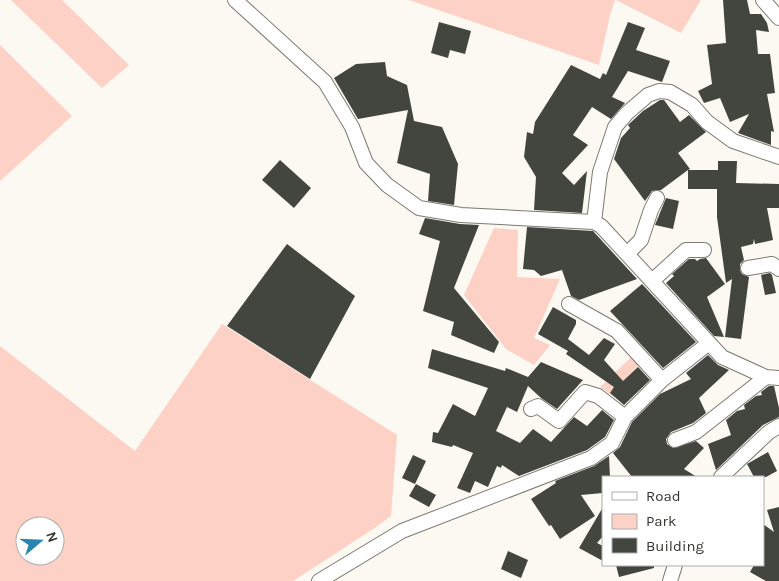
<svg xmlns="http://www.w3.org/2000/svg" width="779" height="581" font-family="Karla,sans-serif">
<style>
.green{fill:#fdd1c5;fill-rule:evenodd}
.building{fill:#43463f}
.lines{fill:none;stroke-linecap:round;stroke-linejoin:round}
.minor-casing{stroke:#7c7a73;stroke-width:16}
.minor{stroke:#fff;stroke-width:14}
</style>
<rect width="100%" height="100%" fill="#fbf9f1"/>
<path class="green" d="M11 0H62L129 65 102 88Z
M409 0H615L610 15 599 65Z
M616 0H701L681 33Z
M0 45 72 116 0 181Z
M494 228 518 230 517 277 560 279 534 338 550 345 534 365 506 349 464 295Z
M222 324 397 435 391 516 376 527 293 581H0V346L135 451ZM25 526H55V556H25Z
M631 357 639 365 628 376 632 381 614 397 600 387Z"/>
<path class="building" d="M723 0H747L750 14H761L767 23 769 32 756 30 758 54H770L775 93 767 94 774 132 771 131V145L738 133 749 114 730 122 720 98 704 103 698 91 712 84 707 45 726 43Z
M439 22 471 31 465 54 450 50 448 58 431 53Z
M628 22 645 28 636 50 670 61 662 82 628 71 612 97 625 103 611 119 592 107 573 135 588 145 562 173 574 185 587 171 582 213 534 210 536 177 524 157 527 132 533 134 535 122 571 65 600 79 603 73 606 75Z
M385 62 387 76 407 85 414 121 442 127 458 164 454 205 428 201 430 174 397 163 408 110 358 119 334 78 356 64Z
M660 100H664L680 122 689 115 706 132 678 153 690 169 688 170H718V161H737L736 183 779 184V208H767L773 240 755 244 754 239 753 244 741 247 744 260 740 264V270L742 274 749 277 741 339 725 337 732 279 726 283 717 217V189H688V170L661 190 652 191 645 201 614 159 621 138 630 128 628 125 643 111Z
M280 160 311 188 294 208 262 180Z
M666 198 679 201 673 229 655 225Z
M425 218 460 224 479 225 454 288 499 342 494 353 451 335 454 322 423 311 440 241 419 234Z
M527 227 593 231 637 279 579 300 571 296 562 270 541 276 534 270 523 269Z
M287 244 355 296 310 379 227 326Z
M706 258 725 284 707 297 724 337 714 336 666 283 674 276 672 274 689 259H695L697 261 700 259Z
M770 273 772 275 776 293 765 295 761 275Z
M642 284 696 342 663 368 610 311Z
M553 307 576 320V324L568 339 589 355 604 338 615 344 604 360 623 381 638 367 650 380 624 405 610 393 614 387 566 354 568 351 538 334Z
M432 349 505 371 506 368 528 377 541 362 583 380 557 409 541 398 528 386 517 412 507 407 496 431 520 443 533 429 551 442 574 417 587 426 602 410 614 420 605 437 587 450 519 476 502 465 501 468 497 466 488 487 475 481 470 493 457 488 473 453 453 445 452 447 432 442 433 432 438 433 453 404 475 416 488 388 428 368Z
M708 355 718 365 729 370 699 398 706 413 693 423 671 432 666 439 667 444 673 448 696 441 704 448 684 469 697 477H632L613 453 620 447 632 422 660 394 691 379 686 373Z
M769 386H774L779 408V417L763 425 716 470 708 444 731 435 726 420 737 411 745 409 744 405 756 396 762 395 761 392Z
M768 452 777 471 766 477H754L747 464Z
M413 455 426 461 415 484 402 478Z
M609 456 610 477H603V493L581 495 595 516 560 539 551 525 549 526 531 499 556 483 555 481 594 466Z
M416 484 436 495 429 507 409 496Z
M603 507V536L597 543 603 546V561L579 548Z
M779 507V581H766L750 572 754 565H763V524L774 532 767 510Z
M508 551 528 560 521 578 501 569Z
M616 565H654V568L619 577Z"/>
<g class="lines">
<defs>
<path id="minor" d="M235 0 325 82 352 127 366 163 387 185 419 208 461 215 594 222 601 226 722 357 766 377 779 378
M763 0 779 18
M594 222 600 172 615 127 627 113 648 95 659 91 670 92 692 105 707 122 733 141 779 157
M627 254 641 240 651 210 657 198
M748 268 772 264 779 269
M652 281 686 250H704
M569 304 617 331 662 380
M531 409 538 406 559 421 585 392 598 396 625 417
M675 440 696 432 766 377
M721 477 769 432 779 426
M319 581 402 531 591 458 612 443 625 417 662 380 709 343
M670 581 675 565"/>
</defs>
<use href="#minor" class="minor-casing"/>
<use href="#minor" class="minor"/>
</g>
<rect x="602" y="476" width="162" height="90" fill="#ffffff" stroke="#aeaeac"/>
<rect x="612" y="492" width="25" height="8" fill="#ffffff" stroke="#aeaeac"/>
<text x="646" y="501" font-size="15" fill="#353430">Road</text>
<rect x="612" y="514" width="25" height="15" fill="#fdd1c5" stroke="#aeaeac"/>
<text x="646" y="526" font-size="15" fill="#353430">Park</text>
<rect x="612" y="538" width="25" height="15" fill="#43463f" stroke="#aeaeac"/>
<text x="646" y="551" font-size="15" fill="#353430">Building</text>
<g transform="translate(40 541) rotate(71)"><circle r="24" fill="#ffffff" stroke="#aeaeac"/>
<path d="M0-4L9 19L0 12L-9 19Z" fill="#2884b1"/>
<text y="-8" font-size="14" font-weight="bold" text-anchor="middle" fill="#353430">N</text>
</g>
</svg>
